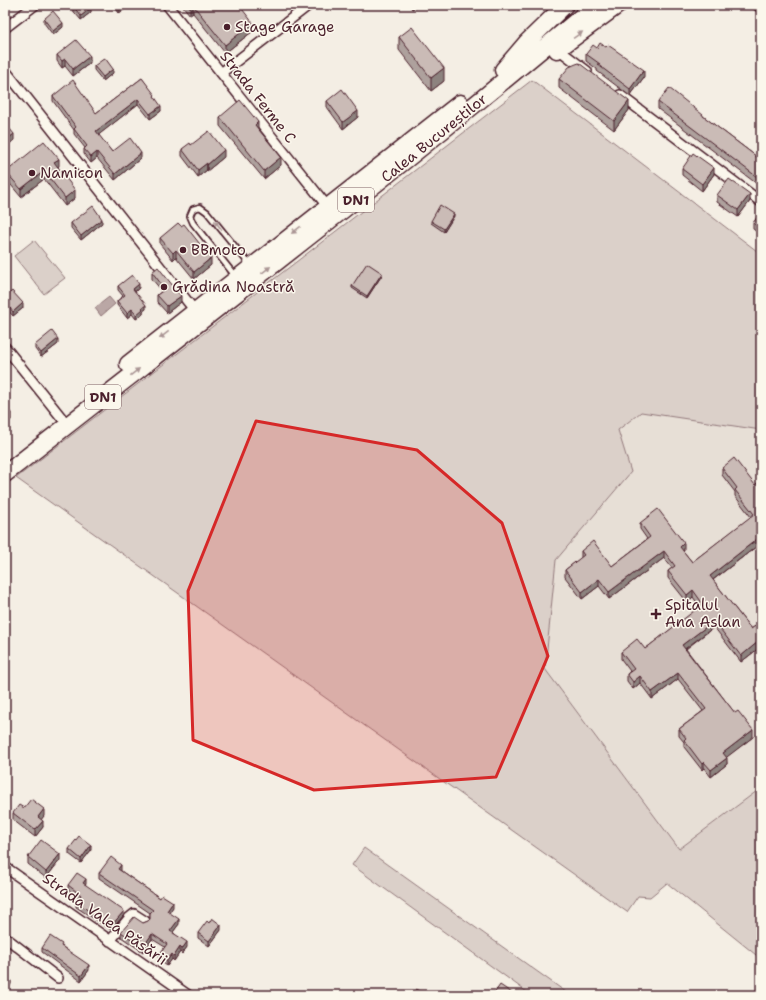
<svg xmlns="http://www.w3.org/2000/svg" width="766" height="1000" font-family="'Shantell Sans',sans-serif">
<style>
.built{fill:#e7dfd6}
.green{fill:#dbd0c9;stroke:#92787a}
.water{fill:#baa7a5;stroke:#8d7174}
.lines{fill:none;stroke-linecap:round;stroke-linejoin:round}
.lane-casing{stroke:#4a1f2b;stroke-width:8}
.street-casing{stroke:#4a1f2b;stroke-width:12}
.highway-casing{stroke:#4a1f2b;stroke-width:19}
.lane{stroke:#fbf7ec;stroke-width:4.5}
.street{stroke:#fbf7ec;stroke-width:9}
.highway{stroke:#fbf7ec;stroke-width:16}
.wall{fill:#aea19d;stroke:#4a1f2b}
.shaded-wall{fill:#8d837f;stroke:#4a1f2b}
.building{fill:#cabbb6;stroke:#4a1f2b}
.oneway{fill:#ab9695}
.marked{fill:#d62828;fill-opacity:0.2;stroke:#d62828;stroke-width:3;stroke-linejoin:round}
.poi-dot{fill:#4a1f2b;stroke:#fbf7ec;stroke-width:1.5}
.labels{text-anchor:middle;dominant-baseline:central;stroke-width:3;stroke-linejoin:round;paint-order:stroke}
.shield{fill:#fbf7ec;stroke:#7f6065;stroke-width:1}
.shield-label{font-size:14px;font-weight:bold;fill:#4a1f2b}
.poi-label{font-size:15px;fill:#4a1f2b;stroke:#fbf7ec;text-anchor:start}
.street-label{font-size:15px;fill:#4a1f2b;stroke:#fbf7ec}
</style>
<rect width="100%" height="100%" fill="#f4eee4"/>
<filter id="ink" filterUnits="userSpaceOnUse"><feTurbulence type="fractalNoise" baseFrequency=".025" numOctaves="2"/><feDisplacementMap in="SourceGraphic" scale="8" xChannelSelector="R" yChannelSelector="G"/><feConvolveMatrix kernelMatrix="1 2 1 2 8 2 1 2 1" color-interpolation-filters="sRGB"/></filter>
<g filter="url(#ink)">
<path class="built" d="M641 412 761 430V788L679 849 545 669 556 560 631 472 618 430Z"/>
<path class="green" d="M532 80 761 254V430L641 412 618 430 631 472 556 560 545 669 679 849 761 788V959L667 883 650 897 638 896 627 912 16 478Z
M34 240 65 278 44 294 14 256Z
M364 848 570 995H531L352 865Z"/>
<path class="water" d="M109 297 115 304 101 316 95 308Z"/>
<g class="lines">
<defs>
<path id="lane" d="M236 277 193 223 190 216 193 209 200 207 207 212 250 265"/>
<path id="street" d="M167 5 327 206
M5 28 35 5
M558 49 587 71
M5 70 195 311
M221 73 309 5
M620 95 761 202
M5 347 61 417
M5 867 188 995
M5 937 58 978
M110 941 129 918 134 914 145 921"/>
<path id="highway" d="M557 50 618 5
M503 70 527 42 565 5
M128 364 460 103
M5 474C203 319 403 167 595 5"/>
</defs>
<use href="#lane" class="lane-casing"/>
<use href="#street" class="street-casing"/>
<use href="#highway" class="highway-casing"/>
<use href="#lane" class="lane"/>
<use href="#street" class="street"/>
<use href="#highway" class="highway"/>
</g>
<path class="wall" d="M70 5H88L91 12 81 20 70 7Z
M113 5H125V9L119 13Z
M182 5H239L253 31 225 53 193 13 190 15Z
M409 5H419L412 9Z
M503 5H511L506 9Z
M748 5H761V15Z
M44 19 63 27 53 35 44 23Z
M399 37 444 81 431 91 399 50Z
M586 54 644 77 630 96 597 71V69L586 61Z
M57 55 90 63 73 76 65 66 62 68 57 61Z
M94 66 113 73 103 81 94 70Z
M142 78 155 98 161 111 150 119 138 104 98 135 112 152 141 158 115 180 97 158 91 163 84 154V149L85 148 74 134V130L53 101V96L96 113Z
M559 79 629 110 614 130 559 88Z
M327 101 358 117 343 129 327 107Z
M658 102 703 116 761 160V187L658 109Z
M220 117 258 128 281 165 264 179 220 126Z
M191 145 224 157 207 171V170L198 177 182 156V149Z
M59 166 58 167 75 198 65 206 44 179 21 197 6 179V172Z
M682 169 714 174 702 191 682 175Z
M717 195 750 201 738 217 717 202Z
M761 212V235L753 229V223Z
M454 216 444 232 431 223V221Z
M71 223H102L81 240 71 228Z
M181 226 211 265 194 279 176 257 173 260 160 244V238Z
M152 272 181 302 167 313 157 302V295L162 291 152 279Z
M382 275 367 298 352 288V286Z
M118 286 139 288 135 292 146 309 143 311V314L136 319 132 314 127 318 117 305V301L123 296 118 290Z
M5 297 23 308 13 316 5 307Z
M58 344 41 357 35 349V345Z
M722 468 755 485 761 480V543L713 580 751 629 761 622V650L759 648 741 662 714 627 686 649 753 737 726 757 727 764 711 777 704 768 702 770 684 747V742L679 736V729L703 711 678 679 652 699 640 683 633 689 627 681V674L630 671 621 659V652L645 649 700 607 693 597 687 602 668 578V571L672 568 664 558 609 599 599 586 582 599 565 577V570L581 558V551L612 566 647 539 640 529V523L684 550 683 551 692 562 751 517 735 496V492L722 475Z
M13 813 44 816 41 819 43 827 35 837 13 820Z
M69 849 91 850 81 863 69 854Z
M28 857 60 860 46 878 28 864Z
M121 870V871L173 907 169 912 179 924 173 932 187 947 182 954 180 952 174 961 172 959 167 966 159 960V955L165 947 152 939 143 952 121 937V932L143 923 148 921 150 919V913L99 878V873Z
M86 884 85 885 124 915 111 930 76 907V902L79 898 68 890V885Z
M209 923 221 930 209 946 198 938V933Z
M62 946 89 970 81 981 42 952V948Z"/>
<path class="shaded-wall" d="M121 5H125V9L119 13V7Z
M193 5V13L190 15V7Z
M412 5H419L412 9Z
M506 5H511L506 9Z
M91 8V12L81 20V16Z
M63 23V27L53 35V31Z
M253 23V31L225 53V45Z
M90 56V63L73 76V69Z
M65 59V66L62 68V61Z
M444 68V81L431 91V78Z
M113 69V73L103 81V77Z
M644 70V77L630 96V89Z
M138 99V104L96 137V131Z
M629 101V110L614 130V121Z
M161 106V111L150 119V114Z
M358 111V117L343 129V122Z
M258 122V131L255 125Z
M14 134V140L5 148V141Z
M224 150V157L207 171V165Z
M97 152V158L91 163V157Z
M141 153V158L115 180V174Z
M281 157V165L264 179V171Z
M59 159V166L54 170V162Z
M207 163V170L198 177V170Z
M714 168V174L702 191V184Z
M44 171V179L21 197V189Z
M75 190V198L65 206V198Z
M750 194V201L738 217V210Z
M454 214V216L444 232V229Z
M102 219V223L81 240V236Z
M176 250V257L173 260V253Z
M211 258V265L194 279V272Z
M382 273V275L367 298V296Z
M139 284V288L133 293V289Z
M181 296V302L167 313V306Z
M23 303V308L13 316V312Z
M146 305V309L143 311V314L136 319V315L142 308Z
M132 309V314L127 318V313Z
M58 339V344L41 357V353Z
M11 413V420L5 425V418Z
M761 536V543L710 582V576Z
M684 543V550L680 553V547Z
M664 551V558L609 599V592Z
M599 579V586L582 599V592Z
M693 590V597L687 602V595Z
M714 621V627L682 651V645Z
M759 641V648L741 662V656Z
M678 673V679L652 699V692Z
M640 676V683L633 689V682Z
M753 730V737L723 760V753Z
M727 758V764L711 777V770Z
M704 762V768L702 770V764Z
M44 809V816L38 824V817Z
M43 821V827L35 837V830Z
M91 845V850L81 863V859Z
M60 854V860L46 878V872Z
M121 865V870L118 874V869Z
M86 879V884L83 888V883Z
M173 902V907L167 916V911Z
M124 911V915L111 930V926Z
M179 919V924L170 936V931Z
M221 925V930L209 946V941Z
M152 934V939L143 952V947Z
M187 942V947L182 954V949Z
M180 947V952L174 961V956Z
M172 954V959L167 966V961Z
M89 965V970L81 981V976Z
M11 980V984L5 993V988Z"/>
<path class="building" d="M72 5H88L91 8 81 16Z
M193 5H239L253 23 225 45Z
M53 11 63 23 53 31 44 19Z
M412 27 444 68 431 78 399 37Z
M76 40 90 56 73 69 65 59 62 61 57 55Z
M600 43 606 47 608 45 644 70 630 89 597 64H600L586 54 593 45 597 48Z
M105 58 113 69 103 77 94 66Z
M579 63 629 101 614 121 559 79 569 67 576 64Z
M142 78 155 95 154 96 161 106 150 114 138 99 96 131 112 152 130 138 141 153 115 174 97 152 91 157 84 149 87 146 74 129 76 127 53 96 73 80 96 113Z
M669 88 703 115V116L761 160V180L658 102Z
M342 89 358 111 343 122 327 101Z
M240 100 258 122 255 125 281 157 264 171 220 117Z
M5 123 14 134 5 141Z
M209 131 224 150 207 165V163L198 170 182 149 190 143 191 145Z
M44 141 59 159 54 162 75 190 65 198 44 171 21 189 6 172Z
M693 153 714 168 702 184 682 169Z
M729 179 750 194 738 210 717 195Z
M440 205 454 214 444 229 431 221Z
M93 206 102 219 81 236 71 223Z
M761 212V229L753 223Z
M178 223 181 226 184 224 211 258 194 272 176 250 173 253 160 238Z
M367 263 382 273 367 296 352 286Z
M158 267 181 296 167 306 157 295 165 289 152 272Z
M132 275 139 284 133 289 146 305 142 308 143 309 136 315 132 309 127 313 117 301 125 295 118 286Z
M12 291 23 303 13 312 5 302V297Z
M52 331 58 339 41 353 35 345Z
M5 405 11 413 5 418Z
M734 458 755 485 761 480V536L710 576 751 629 761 622V644L759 641 741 656 714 621 682 645 735 713 738 711 753 730 723 753 727 758 711 770 704 762 702 764 684 740 686 738 679 729 706 709 678 673 652 692 640 676 633 682 627 674 634 669 621 652 637 639 645 649 703 604 693 590 687 595 668 571 675 566 664 551 609 592 599 579 582 592 565 570 584 555 581 551 593 541 612 566 650 537 640 523 658 509 684 543 680 547 692 562 754 514 735 490 737 488 722 468Z
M31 799 44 809 38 817 43 821 35 830 13 813 19 805 24 808Z
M79 836 91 845 81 859 69 849Z
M41 840 60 854 46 872 28 857Z
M111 857 121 865 118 869 160 898 162 895 173 902 167 911 179 919 170 931 187 942 182 949 180 947 174 956 172 954 167 961 159 955 167 944 152 934 143 947 121 932 134 917 143 923 148 921 150 919V913L153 910 99 873Z
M77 873 86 879 83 883 124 911 111 926 76 902 81 895 68 885Z
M212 918 221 925 209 941 198 933 207 921 209 923Z
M50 936 62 944 61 946 89 965 81 976 42 948Z
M5 976 11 980 5 988Z
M500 985 512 993 511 995H493Z
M416 989 425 995H412Z"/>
<defs><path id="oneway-solid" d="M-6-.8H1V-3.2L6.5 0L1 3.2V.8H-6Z"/></defs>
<g class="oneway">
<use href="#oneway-solid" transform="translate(578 35) rotate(-35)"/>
<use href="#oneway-solid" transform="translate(218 225) rotate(-129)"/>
<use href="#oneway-solid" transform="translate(296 230) rotate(142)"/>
<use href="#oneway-solid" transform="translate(266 270) rotate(-38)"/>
<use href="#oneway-solid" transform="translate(164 335) rotate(142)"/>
<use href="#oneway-solid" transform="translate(135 372) rotate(-38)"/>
</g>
</g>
<path class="marked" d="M256 421 417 450 502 523 548 656 496 777 314 790 193 740 188 591Z"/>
<g class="poi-dot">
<circle cx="227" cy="27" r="4"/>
<circle cx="32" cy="173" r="4"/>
<circle cx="183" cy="250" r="4"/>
<circle cx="164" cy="287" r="4"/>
<path d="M654 608h4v4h4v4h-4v4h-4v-4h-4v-4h4z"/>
</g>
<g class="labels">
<g class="shield">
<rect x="338" y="188" width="36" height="24" rx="3"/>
<rect x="85" y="385" width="36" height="24" rx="3"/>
</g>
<g class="shield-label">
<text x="356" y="200">DN1</text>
<text x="103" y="397">DN1</text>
</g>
<g class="poi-label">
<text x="235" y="27">Stage Garage</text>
<text x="40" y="173">Namicon</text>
<text x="191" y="250">BBmoto</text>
<text x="172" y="287">Grădina Noastră</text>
<text x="665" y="605">Spitalul<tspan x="665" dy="17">Ana Aslan</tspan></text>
</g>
<g class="street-label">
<text transform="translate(258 97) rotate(52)">Strada Ferme C</text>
<text transform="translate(434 138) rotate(-39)">Calea Bucureștilor</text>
<text transform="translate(105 919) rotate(35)">Strada Valea Păsării</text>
</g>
</g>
<rect width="766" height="1000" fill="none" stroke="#fbf7ec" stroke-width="20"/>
<rect x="10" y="10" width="746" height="980" fill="none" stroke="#4a1f2b" stroke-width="1.5" filter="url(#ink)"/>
</svg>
